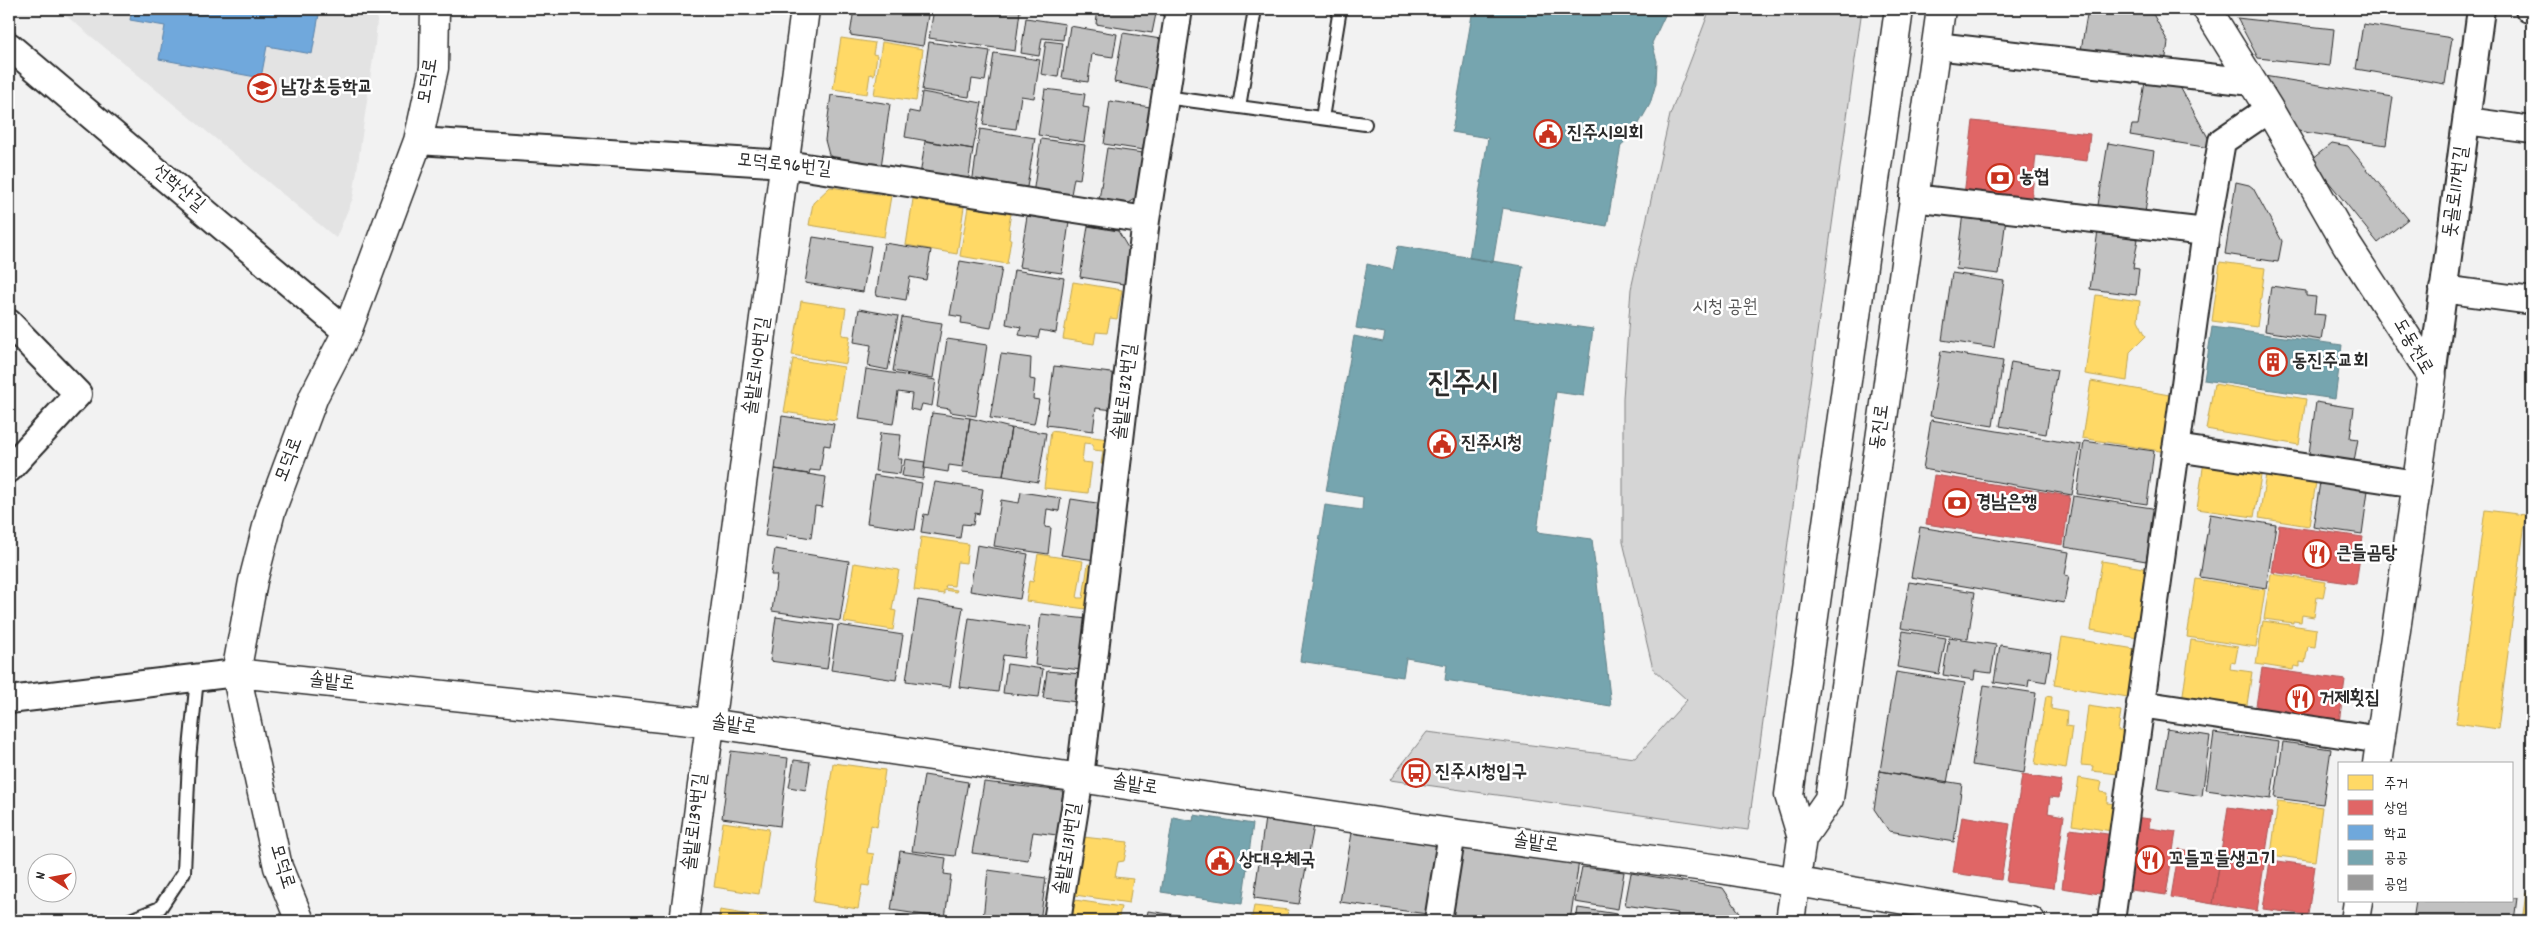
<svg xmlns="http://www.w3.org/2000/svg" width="2541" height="930" font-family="Dekko,'Poor Story',sans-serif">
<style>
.built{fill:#e3e3e3}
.green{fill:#d5d5d5;stroke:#808080}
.homes{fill:#ffd966;stroke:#bfa554}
.shops{fill:#e06666;stroke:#aa5454}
.schools{fill:#6fa8dc;stroke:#5b82a7}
.public{fill:#76a5af;stroke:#608087}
.industry{fill:#999;stroke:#787878}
.building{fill:#c1c1c1;stroke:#2b2b2b}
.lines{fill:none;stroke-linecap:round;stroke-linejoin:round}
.lane-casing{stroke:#2b2b2b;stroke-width:16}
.street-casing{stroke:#2b2b2b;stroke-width:30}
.secondary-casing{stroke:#2b2b2b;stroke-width:31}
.lane{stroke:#fff;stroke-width:12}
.street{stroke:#fff;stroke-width:26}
.secondary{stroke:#fff;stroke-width:28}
.labels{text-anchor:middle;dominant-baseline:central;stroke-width:5;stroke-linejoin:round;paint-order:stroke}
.street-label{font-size:19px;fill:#2b2b2b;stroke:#fff}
.poi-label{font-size:19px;font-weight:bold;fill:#2b2b2b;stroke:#fff;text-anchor:start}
.park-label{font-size:19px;fill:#565656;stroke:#fff}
.town-label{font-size:29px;font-weight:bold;fill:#2b2b2b;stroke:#fff}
</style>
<rect width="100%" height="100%" fill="#f2f2f2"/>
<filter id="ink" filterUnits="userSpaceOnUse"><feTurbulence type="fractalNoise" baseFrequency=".02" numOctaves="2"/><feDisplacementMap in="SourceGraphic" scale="10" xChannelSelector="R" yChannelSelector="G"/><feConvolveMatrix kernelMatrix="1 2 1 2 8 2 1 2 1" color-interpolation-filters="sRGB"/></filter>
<g filter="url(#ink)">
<path class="built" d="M58 9H378L375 45 353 198 336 238Z"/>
<path class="green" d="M1710 9H1862L1748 830 1390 780 1427 732 1635 758 1687 700 1653 669 1623 542V398L1631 289 1670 115Z"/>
<path class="homes" d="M841 38 875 43 873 54 877 55 874 75 870 74 867 94 833 89Z
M882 42 923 49 916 101 874 95Z
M830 187 891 196 884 237 809 225 813 203Z
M913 199 964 207 957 254 906 245Z
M968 207 1011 214 1008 229H1010L1009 239H1011L1007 264 960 256Z
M2220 262 2265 268 2257 327 2212 321Z
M1073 282 1122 290 1117 319 1110 318 1107 333 1096 332 1094 344 1063 339Z
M2096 295 2140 301 2138 320 2146 336 2130 352 2127 381 2085 374Z
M801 301 846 308 842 335 850 336 846 364 792 355Z
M793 359 844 367 836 420 784 412Z
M2091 381 2175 396 2166 452 2082 438Z
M2214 384 2306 399 2299 445 2206 429Z
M1051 431 1108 439 1105 464H1101L1103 451 1093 450V444L1084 443 1082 462 1092 463 1088 493 1044 488Z
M2204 461 2262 470 2254 517 2197 509Z
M2267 468 2317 476 2309 526 2259 518Z
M2485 510 2526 515 2498 729 2456 723Z
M921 537 968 544 966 563 957 562 954 586 946 585 945 588 957 590 956 592 944 590V594L914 590Z
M1038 554 1083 561 1077 598H1083L1088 564 1093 565 1086 609 1026 601 1029 581 1033 582Z
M2102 561 2149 569 2138 638 2091 630Z
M854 563 899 570 892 610 896 611 893 630 844 622Z
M2271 574 2326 582 2323 598 2317 597 2314 617 2302 615 2301 622 2293 621V623L2264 619Z
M2196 579 2265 590 2256 647 2187 637Z
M2263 621 2317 629 2315 647 2308 646 2305 663 2300 662V667L2294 666 2293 670 2256 664Z
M2062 637 2141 650 2134 698 2054 685Z
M2191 640 2238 647 2235 663 2231 662 2230 669 2252 672 2246 711 2182 701Z
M2046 696 2052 697 2051 709 2067 712 2066 726 2072 727 2066 769 2035 764Z
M2088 706 2121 711 2118 731H2124L2118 774 2092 771 2093 766 2081 765Z
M833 763 885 770 877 827 871 825 867 853 874 854 869 886 862 885 858 909 813 902Z
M2079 778 2102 782 2100 792 2108 793 2107 803 2117 804 2112 831 2072 825Z
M2278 801 2322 807 2315 861 2271 855Z
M723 822 769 829 759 894 714 887Z
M1083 837 1128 842 1124 861 1118 862 1115 877 1133 879 1129 903 1075 895Z
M2526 893 2532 894V921H2522Z
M1075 900 1121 907 1118 921H1072Z
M1254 906 1288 910 1286 921H1251Z
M720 910 789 921H718Z
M1304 915 1342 918V921H1304Z"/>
<path class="shops" d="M1973 121 2090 134 2087 161 2036 155 2031 203 1964 195Z
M1934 475 2070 496 2063 545 1926 524Z
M2279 525 2363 537 2356 584 2272 572Z
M2262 668 2345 680 2338 730 2254 718Z
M2022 775 2062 781 2059 798 2050 797 2048 813 2064 816 2054 888 2006 882Z
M2228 807 2272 813 2257 911 2213 904Z
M1962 816 2010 824 2001 880 1953 873Z
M2134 817 2150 819 2149 828 2176 832 2166 895 2124 889Z
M2070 829 2115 835 2106 895 2062 888Z
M2179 849 2221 856 2213 904 2171 897Z
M2270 860 2315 866 2308 915 2263 909Z"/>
<path class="schools" d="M132 9H320L312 54 267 46 261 78 159 59 165 26 130 20Z"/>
<path class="public" d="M1473 9H1668L1652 43 1657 61 1656 83 1650 104 1632 136 1621 145 1607 226 1502 208 1493 262 1469 258 1488 138 1452 132Z
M1398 246 1523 266 1514 318 1593 329 1584 396 1556 392 1537 532 1592 539 1611 706 1445 680 1447 665 1406 658 1403 677 1300 661 1325 505 1362 510 1363 497 1326 491 1354 336 1383 342 1385 333 1356 328 1367 264 1393 270Z
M2212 327 2342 345 2335 399 2204 380Z
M1194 815 1253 824 1242 904 1161 892 1173 817 1193 821Z"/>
<path class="industry" d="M1899 916 1937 921H1898Z"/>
<path class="building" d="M854 9H929L923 46 850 35Z
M934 9H1005L1020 11 1015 51 929 38Z
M1098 9H1157L1152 33 1096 24Z
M2088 9H2119L2153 14 2168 42 2165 64 2081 50Z
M2302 9H2334L2333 12Z
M1026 18 1065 24 1063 40 1042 38 1039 56 1021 53Z
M2237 18 2334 29 2330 66 2258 58Z
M2363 24 2452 38 2445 84 2356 69Z
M1070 26 1117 34 1113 57 1092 54 1088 82 1062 78Z
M1123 33 1167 40 1159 91 1114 82Z
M1046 41 1063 43 1058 77 1041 74Z
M929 42 990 51 985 81 972 79 969 97 922 90Z
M994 53 1040 60 1034 98 1021 96 1016 129 983 125Z
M2264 76 2393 97 2386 145 2298 131Z
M2145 82 2180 87 2211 143 2210 148 2130 135 2132 125H2138Z
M1045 89 1085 94 1083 107 1089 108 1084 142 1038 135Z
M922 92 982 103 973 149 905 137 909 111 919 113Z
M831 95 890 104 881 167 836 160 829 155 825 140Z
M1110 101 1157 108 1150 151 1104 144Z
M980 129 1035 138 1027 187 1005 184 1004 189 972 184Z
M1041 139 1085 145 1080 179 1074 178 1070 200 1033 194Z
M925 141 973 149 968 184 920 176Z
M2108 143 2154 151 2145 213 2098 205Z
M2332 143 2348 146 2408 219 2378 243 2311 160Z
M1107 148 1150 154 1144 193 1120 209 1098 206Z
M2236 182 2249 185 2253 188 2282 241 2278 262 2225 254Z
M1963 213 2006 218 1999 274 1956 269Z
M1027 216 1069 222 1062 273 1019 267Z
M2099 223 2132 228 2131 238 2138 239 2133 268 2139 269 2136 295 2090 289Z
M1088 226 1118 231 1134 258 1130 285 1080 277Z
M813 237 871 246 863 292 805 283Z
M884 243 931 250 926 280 910 277 906 300 876 295Z
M960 261 1002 268 991 328 961 323 962 317 950 315Z
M1014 270 1064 278 1056 333 1040 330 1038 338 1019 335 1021 327 1006 324Z
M1952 273 2004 281 1994 348 1942 340Z
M2271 286 2306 291V296L2316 297 2314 314 2325 315 2321 340 2265 331Z
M859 309 898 316 888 370 868 366 871 345 854 342Z
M902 317 942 323 933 378 893 371Z
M947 339 987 345 976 416 950 412V409L937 407Z
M1941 351 2003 361 1993 426 1930 416Z
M1001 354 1031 358 1030 379 1035 380 1033 399 1039 400 1034 424 990 418Z
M2011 362 2057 370 2046 434 2000 426Z
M1054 366 1119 374 1114 410 1096 408 1093 431 1046 425Z
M866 369 936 380 932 406 922 404 920 411 910 409 912 394 898 392 893 424 859 419Z
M2316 402 2354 408 2350 438 2358 439 2353 467 2308 461Z
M932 413 970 418 963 467 949 465 948 472 924 468Z
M782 416 834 424 830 446 824 445 820 471 810 470 809 474 775 469Z
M970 418 1011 428 1003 476 962 472Z
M1931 420 2081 445 2072 495 1923 469Z
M1011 428 1046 433 1038 482 1003 476Z
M880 433 901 435 898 459H902L900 474 875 471Z
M2084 441 2154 451 2147 504 2077 494Z
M905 459 925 462 923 479 902 476Z
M775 469 826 477 822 507 815 506 811 538 788 534 787 539 765 536Z
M874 475 922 483 915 530 867 523Z
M2321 476 2369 483 2362 534 2313 527Z
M935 482 983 489 979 514 975 513 973 525 962 524 960 538 921 532 924 514 928 515Z
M1021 492 1061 498 1059 511 1047 509 1045 527 1051 528 1048 554 994 546 1001 500 1019 503Z
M2073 496 2152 508 2157 513 2153 547 2148 550 2146 561 2065 547Z
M1071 499 1103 504 1095 560 1061 555Z
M2210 514 2276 525 2266 588 2200 577Z
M1920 527 2069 552 2065 575 2069 576 2064 603 1911 577Z
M977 545 1028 554 1020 599 970 591Z
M775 549 849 561 840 621 772 611 777 575H771Z
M1909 582 1975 592 1968 639 1901 628Z
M918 600 963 607 950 687 906 681Z
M1041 614 1088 619 1082 670 1035 665Z
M776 617 833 625 827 669 770 661Z
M969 618 1029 627 1024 658 1003 655 998 692 959 687Z
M838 625 903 635 896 680 831 670Z
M1903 631 1946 638 1939 674 1897 667Z
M1949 638 1996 645 1991 673 1975 671 1974 680 1943 675Z
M2000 645 2051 653 2046 682 2029 679 2028 687 1994 682Z
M1007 664 1043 669 1039 697 1003 693Z
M1047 671 1081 674 1077 702 1043 698Z
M1896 672 1965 683 1947 783 1880 771Z
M1984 685 2036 693 2024 773 1972 765Z
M2167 729 2210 736 2202 796 2158 789Z
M2214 733 2279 742 2271 799 2206 790Z
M2283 742 2331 749 2323 804 2275 798Z
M731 751 788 758 780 826 722 818Z
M794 760 810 762 806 790 789 787Z
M1880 771 1962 784 1954 842 1889 831 1874 809Z
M924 775 968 782 955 856 912 851Z
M984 782 1063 791 1057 835 1033 832 1028 860 972 853Z
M1265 818 1314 826 1299 904 1254 898Z
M1352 833 1440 842 1427 914 1340 902Z
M1461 847 1579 861 1570 921H1451Z
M900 851 946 858 944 874 951 875 945 918 891 910Z
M1582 867 1624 872 1618 909 1575 902Z
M988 870 1046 878 1040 921 983 919Z
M1631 873 1723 888 1745 921H1676L1678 913 1625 905Z
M2512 898H2517L2514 921H2413L2416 901H2512Z
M1578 908 1617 914 1615 921H1576Z
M1148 911 1183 916 1182 921H1146Z
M897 915 938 921H896Z
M1186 915 1222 921H1185Z"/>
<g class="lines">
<defs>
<path id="lane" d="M1165 97 1365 124
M1239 107 1255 9
M1322 118 1340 9
M128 921 160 908 184 872 189 759 197 678"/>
<path id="street" d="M2529 9H2532
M9 46 347 332
M1936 46 2252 82
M2467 121 2532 130
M418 141 786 164 1146 220
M1913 198 2206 232
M2443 289 2532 301
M9 323 78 394 9 469
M2432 376 2481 9
M2176 448 2417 484
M9 700 236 673
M2140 704 2381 740
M1057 921 1080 777 1146 220 1179 9
M1438 921 1452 833
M2111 921 2206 232 2222 141 2269 109"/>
<path id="secondary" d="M2207 9 2269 109 2347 245 2432 376 2377 764
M236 673 709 723 1452 833 1720 869 2031 921
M1802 838 1789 795 1899 9
M300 921 278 867 236 673 253 581 271 511 314 396 347 332 418 141 434 68 435 9
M684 921 805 9
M1790 921 1802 838 1829 799 1941 9
M2355 921 2358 901"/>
</defs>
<use href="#lane" class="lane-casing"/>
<use href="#street" class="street-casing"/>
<use href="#secondary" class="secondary-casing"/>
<use href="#lane" class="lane"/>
<use href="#street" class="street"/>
<use href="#secondary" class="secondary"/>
</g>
</g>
<defs>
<symbol id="school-ring" viewBox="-11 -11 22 22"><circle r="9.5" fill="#fff" stroke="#c8321e" stroke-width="1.5"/><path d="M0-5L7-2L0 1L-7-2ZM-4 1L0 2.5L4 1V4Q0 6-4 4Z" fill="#c8321e"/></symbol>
<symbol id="civic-ring" viewBox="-11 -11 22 22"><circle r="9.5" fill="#fff" stroke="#c8321e" stroke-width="1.5"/><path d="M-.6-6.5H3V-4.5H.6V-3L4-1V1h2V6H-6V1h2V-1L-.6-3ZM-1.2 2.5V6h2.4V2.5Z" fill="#c8321e"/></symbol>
<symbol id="bank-ring" viewBox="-11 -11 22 22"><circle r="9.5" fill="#fff" stroke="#c8321e" stroke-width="1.5"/><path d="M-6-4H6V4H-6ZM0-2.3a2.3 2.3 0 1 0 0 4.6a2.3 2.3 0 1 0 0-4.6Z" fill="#c8321e"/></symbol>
<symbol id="building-ring" viewBox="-11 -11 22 22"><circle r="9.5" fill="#fff" stroke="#c8321e" stroke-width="1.5"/><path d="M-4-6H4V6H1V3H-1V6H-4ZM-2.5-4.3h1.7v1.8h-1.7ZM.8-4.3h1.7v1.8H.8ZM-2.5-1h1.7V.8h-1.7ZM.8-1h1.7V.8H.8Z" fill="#c8321e"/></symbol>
<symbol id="restaurant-ring" viewBox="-11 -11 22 22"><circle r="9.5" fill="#fff" stroke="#c8321e" stroke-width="1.5"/><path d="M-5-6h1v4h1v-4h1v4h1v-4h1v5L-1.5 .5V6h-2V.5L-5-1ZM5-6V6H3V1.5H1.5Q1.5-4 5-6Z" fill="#c8321e"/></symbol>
<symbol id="bus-ring" viewBox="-11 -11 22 22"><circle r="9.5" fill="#fff" stroke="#c8321e" stroke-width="1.5"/><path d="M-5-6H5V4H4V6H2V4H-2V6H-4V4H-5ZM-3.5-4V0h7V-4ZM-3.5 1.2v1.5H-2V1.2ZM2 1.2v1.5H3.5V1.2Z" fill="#c8321e"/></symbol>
</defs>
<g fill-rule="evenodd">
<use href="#school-ring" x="246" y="72" width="32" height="32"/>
<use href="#civic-ring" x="1532" y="118" width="32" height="32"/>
<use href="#bank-ring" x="1984" y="162" width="32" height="32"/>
<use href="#building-ring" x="2257" y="346" width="32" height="32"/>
<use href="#civic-ring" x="1426" y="428" width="32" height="32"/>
<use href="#bank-ring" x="1941" y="487" width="32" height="32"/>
<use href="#restaurant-ring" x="2301" y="538" width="32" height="32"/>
<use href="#restaurant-ring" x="2284" y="683" width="32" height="32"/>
<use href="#bus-ring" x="1400" y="757" width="32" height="32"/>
<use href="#restaurant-ring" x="2134" y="844" width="32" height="32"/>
<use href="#civic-ring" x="1204" y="845" width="32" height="32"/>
</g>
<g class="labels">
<g class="street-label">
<text transform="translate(429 81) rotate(-81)">모덕로</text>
<text transform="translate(784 166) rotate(6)">모덕로96번길</text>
<text transform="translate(178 189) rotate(40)">선학산길</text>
<text transform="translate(2457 192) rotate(-82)">돗골로117번길</text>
<text transform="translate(2412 347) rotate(60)">도동천로</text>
<text transform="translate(758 366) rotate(-82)">솔밭로140번길</text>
<text transform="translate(1126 392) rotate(-83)">솔밭로132번길</text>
<text transform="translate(1881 427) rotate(-82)">동진로</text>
<text transform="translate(290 460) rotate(-69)">모덕로</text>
<text transform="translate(332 683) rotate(6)">솔밭로</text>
<text transform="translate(734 726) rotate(8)">솔밭로</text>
<text transform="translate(1135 786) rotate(9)">솔밭로</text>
<text transform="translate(696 822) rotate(-83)">솔밭로139번길</text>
<text transform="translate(1536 844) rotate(8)">솔밭로</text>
<text transform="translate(1069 849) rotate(-81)">솔밭로131번길</text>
<text transform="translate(281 867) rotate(73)">모덕로</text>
</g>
<g class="poi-label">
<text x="281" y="88">남강초등학교</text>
<text x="1567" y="134">진주시의회</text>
<text x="2019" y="178">농협</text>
<text x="2292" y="362">동진주교회</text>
<text x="1461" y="444">진주시청</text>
<text x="1976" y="503">경남은행</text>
<text x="2336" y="554">큰들곰탕</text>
<text x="2319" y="699">거제횟집</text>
<text x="1435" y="773">진주시청입구</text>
<text x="2169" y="860">꼬들꼬들생고기</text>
<text x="1239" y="861">상대우체국</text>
</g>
<g class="park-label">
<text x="1725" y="308">시청 공원</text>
</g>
<g class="town-label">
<text x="1463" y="385">진주시</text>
</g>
</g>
<rect width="2541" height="930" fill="none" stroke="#fff" stroke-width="30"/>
<rect x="15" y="15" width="2511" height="900" fill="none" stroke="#2b2b2b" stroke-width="2" filter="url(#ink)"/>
<rect x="2338" y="762" width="175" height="140" fill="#ffffff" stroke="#aaaaaa"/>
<rect x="2348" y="775" width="25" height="15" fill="#ffd966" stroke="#aaaaaa"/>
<text x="2384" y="788" font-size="15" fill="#2b2b2b">주거</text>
<rect x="2348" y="800" width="25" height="15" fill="#e06666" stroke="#aaaaaa"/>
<text x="2384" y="812" font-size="15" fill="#2b2b2b">상업</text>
<rect x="2348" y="825" width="25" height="15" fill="#6fa8dc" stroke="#aaaaaa"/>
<text x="2384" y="838" font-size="15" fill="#2b2b2b">학교</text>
<rect x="2348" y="850" width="25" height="15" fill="#76a5af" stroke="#aaaaaa"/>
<text x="2384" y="862" font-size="15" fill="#2b2b2b">공공</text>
<rect x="2348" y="875" width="25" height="15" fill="#999999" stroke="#aaaaaa"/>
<text x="2384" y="888" font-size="15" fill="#2b2b2b">공업</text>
<g transform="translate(52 878) rotate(281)"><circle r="24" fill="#ffffff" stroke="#aaaaaa"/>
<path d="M0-4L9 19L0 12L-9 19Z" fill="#c8321e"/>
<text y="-8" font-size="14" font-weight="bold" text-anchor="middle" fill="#2b2b2b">N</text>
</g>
</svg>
